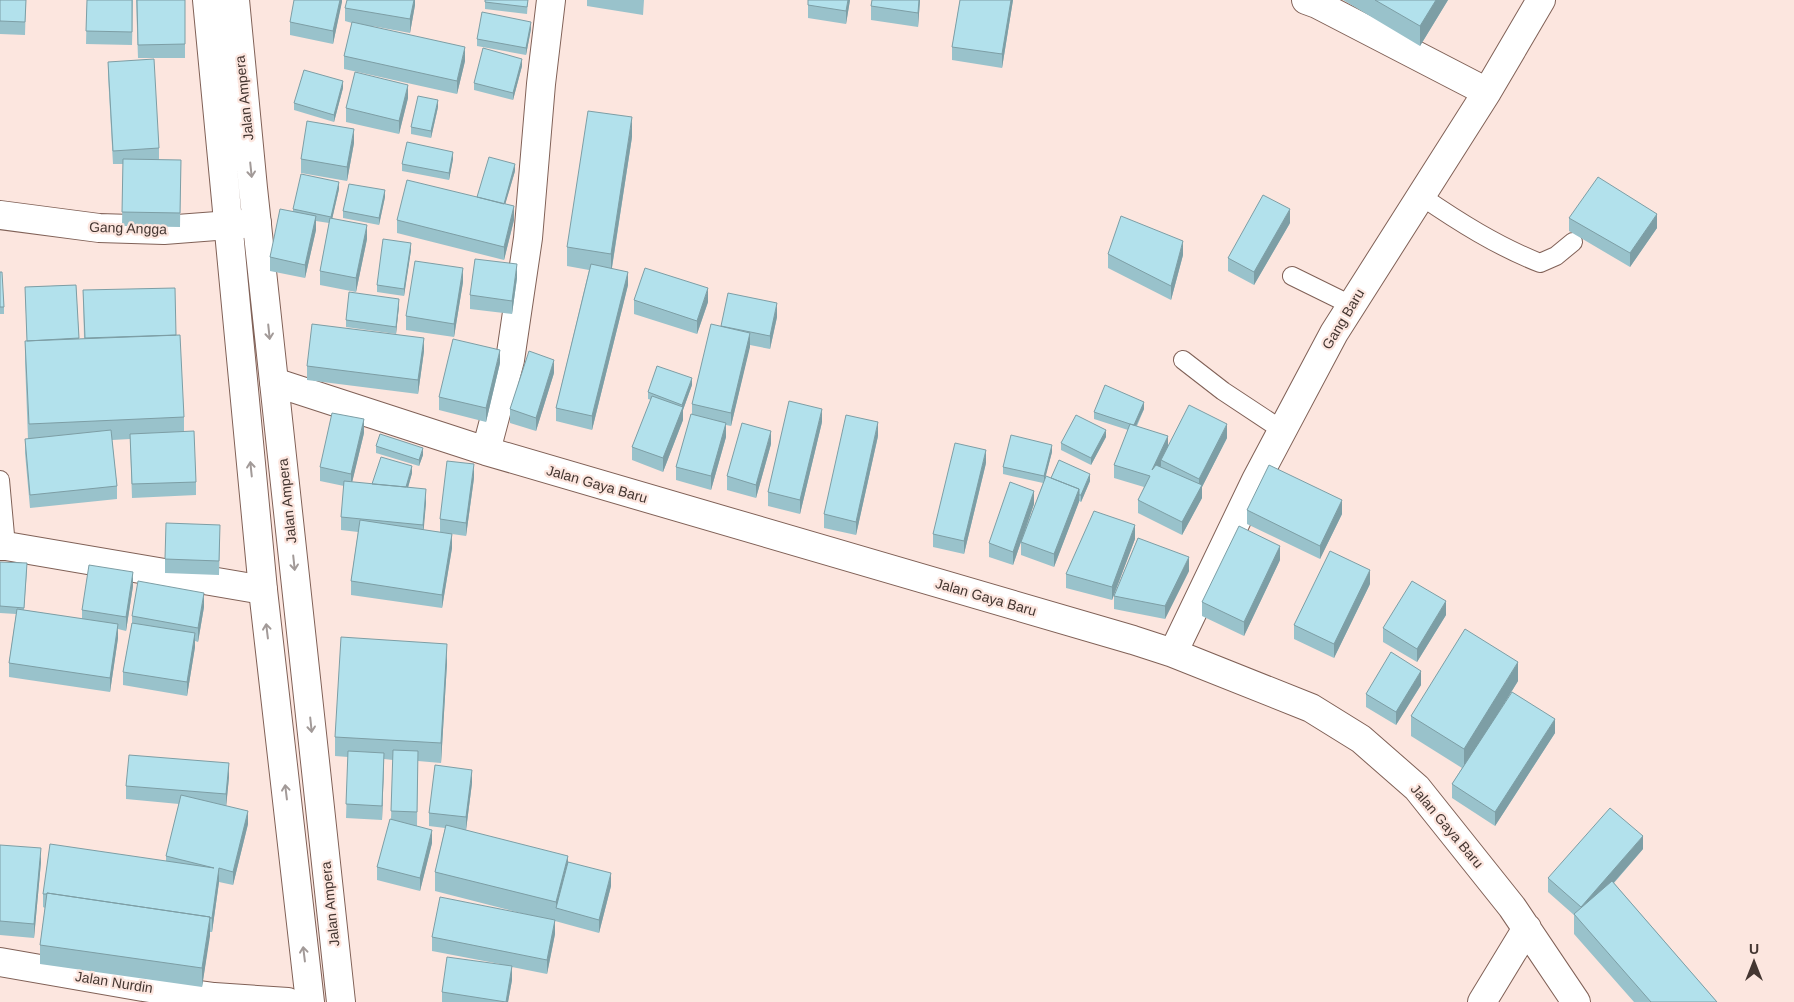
<svg xmlns="http://www.w3.org/2000/svg" width="1794" height="1002" font-family="Helvetica,sans-serif">
<style>
.lines{fill:none;stroke-linecap:round;stroke-linejoin:round}
.lane-casing{stroke:#806157;stroke-width:20}
.street-casing{stroke:#806157;stroke-width:30}
.primary-casing{stroke:#806157;stroke-width:30}
.lane{stroke:#fff;stroke-width:18}
.street{stroke:#fff;stroke-width:28}
.primary{stroke:#fff;stroke-width:28}
.wall{fill:#99c2cb}
.shaded-wall{fill:#7d9ea5}
.building{fill:#b2e1ec;stroke:#7d9ea5}
.oneway{stroke:#a29a98}
.labels{text-anchor:middle;dominant-baseline:central;stroke-width:4.5;stroke-linejoin:round;paint-order:stroke}
.street-label{font-size:14px;fill:#443631;stroke:#fce6df}
</style>
<rect width="100%" height="100%" fill="#fce6df"/>
<g class="lines">
<defs>
<path id="lane" d="M1421 196C1459 222 1497 246 1540 263L1556 256 1573 242
M1292 276 1351 305
M1183 360 1223 391 1282 430
M0 480 6 546"/>
<path id="street" d="M1306 0 1317 4 1487 92
M0 215 99 228 164 230 257 223
M274 382 486 451 1133 640 1173 653 1311 708 1361 739 1417 788 1512 907 1576 1002
M486 451 510 360 528 238 541 84 551 0
M0 546H6L263 590
M1173 653 1256 480 1334 333 1487 92 1541 0
M0 962 143 987 214 997 288 1002
M1482 1002 1527 928"/>
<path id="primary" d="M207 0 263 590 310 1002
M235 0 253 188 341 1002"/>
</defs>
<use href="#lane" class="lane-casing"/>
<use href="#street" class="street-casing"/>
<use href="#primary" class="primary-casing"/>
<use href="#lane" class="lane"/>
<use href="#street" class="street"/>
<use href="#primary" class="primary"/>
</g>
<path class="wall" d="M0 0H26L25 35 0 34Z
M87 0H133L132 45 86 44Z
M136 0H185V58H138Z
M342 0 333 44 290 35V22Z
M415 0V5L410 33 372 26 465 61 457 94 344 69V56L352 23 345 21V8Z
M485 0H528L527 14 485 9Z
M587 0H644L643 15 587 6Z
M808 0H850L846 24 808 18Z
M872 0H920L918 27 871 20V6Z
M960 0H1013L1002 68 952 60V47Z
M1343 0H1448L1420 46Z
M531 29 526 55 477 46V39Z
M108 62 159 148V160H181L180 227 122 226 123 164H113L108 75Z
M522 66 513 100 474 90V83Z
M343 88 334 122 294 110V103Z
M408 98 399 134 346 122V108Z
M438 107 431 138 411 134V127Z
M632 137 612 268 628 285 592 430 556 421V408L589 270 567 266V247Z
M354 143 347 181 301 173V159Z
M453 159 449 180 402 171V164Z
M515 171 505 204 514 220 504 260 397 233V220L477 197Z
M339 189 332 219 367 239 356 292 320 285V271L329 223 316 221V230L305 278 270 271V257L293 211V209Z
M385 197 379 225 343 218V211Z
M1569 218 1657 228 1630 267 1569 231Z
M1290 223 1254 285 1228 271V258Z
M411 250 404 296 377 292V285Z
M1108 254 1183 255 1171 300 1108 268Z
M0 272 4 307V314H0Z
M517 278 512 314 470 309V295Z
M463 282 454 337 406 330V316Z
M76 285 79 339H84L83 290 176 335 184 417V432L196 482V495L132 498 130 439 112 440 117 486V499L30 508 25 453V439H28L25 361V341H27L25 287Z
M634 300 708 302 697 334 634 314Z
M399 306 396 334 346 327V320Z
M777 317 770 349 750 345 731 426 726 425V437L711 490 676 480V467L692 414V404L721 326Z
M424 351 418 394 307 380V366Z
M500 363 486 422 439 410V397Z
M554 373 536 431 510 423V409Z
M692 385 683 410V420L663 472 632 460V447L651 400 648 399V392Z
M1144 409 1137 426 1168 446 1227 438 1202 487V498L1182 535 1138 513V500L1144 487 1114 478V465L1128 430 1094 419V412Z
M822 422 800 514 768 506V492Z
M364 433 352 482 372 484 412 473 408 488 426 503 423 530 440 532V519L474 478 466 536 452 534V548L442 608 351 595V581L358 532 341 530V517L344 486 320 481V467Z
M878 436 856 535 824 528V514Z
M1106 437 1091 465 1061 450V443Z
M771 444 756 498 727 490V476Z
M376 446 423 455 419 466 376 453Z
M1052 452 1045 477 1051 478 1090 481 1081 502 1079 501 1054 567 1021 555V542L1013 565 989 557V543L1034 504 1023 537 1043 483 1003 474V467Z
M986 463 964 554 933 547V534Z
M1247 510 1342 514 1320 559 1247 524Z
M220 539 219 575 165 573V559Z
M1135 539 1112 600 1066 588V574Z
M1280 560 1244 636 1202 616V602Z
M0 562 27 570 24 610 82 619V610L133 586 126 631 118 629V638L110 692 9 677V663L16 614 0 613Z
M1189 571 1165 619 1114 609V596Z
M1370 584 1334 658 1294 639V625Z
M204 607 198 642 195 641V647L187 696 123 685V672L132 623V616Z
M1446 615 1417 662 1383 642V628Z
M447 663 441 763 418 761 417 826 432 843 420 891 377 880V867L391 819 393 760 384 759 382 820 346 818 348 757 335 756V737Z
M1518 681 1496 717 1555 733 1495 826 1452 798V784L1462 768 1411 736V716Z
M1421 685 1396 725 1366 707V694Z
M229 777 226 806 248 824 233 885 219 882 212 932H210L202 987 40 964V945L45 908 43 907V894L166 861V856L179 804 126 799V786Z
M472 783 466 830 568 862 611 886 599 933 555 921V934L547 974 512 967V980L508 1002H442V992L500 964 432 951V937L528 915 435 891V872L445 828 429 826V813Z
M0 845 41 862 34 938 0 935Z
M1643 849 1614 883 1717 1002H1634L1574 934V915L1548 892V878Z"/>
<path class="shaded-wall" d="M340 0H342V2L333 44V31Z
M414 0H415V5L410 33V19Z
M848 0H850L846 24V11Z
M919 0H920L918 27V13Z
M1011 0H1013L1002 68V54Z
M1436 0H1448L1420 46V26Z
M531 22V29L526 55V48Z
M465 47V61L457 94V81Z
M522 59V66L513 100V93Z
M343 81V88L334 122V115Z
M408 85V98L399 134V121Z
M438 100V107L431 138V131Z
M632 117V137L611 273V254Z
M354 129V143L347 181V167Z
M453 152V159L449 180V173Z
M515 164V171L503 212V205Z
M339 182V189L331 224V217Z
M385 190V197L379 225V218Z
M514 206V220L504 260V247Z
M1290 209V223L1254 285V272Z
M1657 214V228L1630 267V253Z
M316 216V230L305 278V265Z
M367 225V239L356 292V278Z
M1183 241V255L1171 300V286Z
M411 243V250L404 296V289Z
M517 264V278L512 314V301Z
M463 268V282L454 337V324Z
M628 272V285L592 430V416Z
M708 288V302L697 334V321Z
M399 299V306L396 334V327Z
M777 303V317L770 349V336Z
M750 333V347L731 426V413Z
M424 338V351L418 394V380Z
M500 350V363L486 422V408Z
M554 360V373L536 431V418Z
M692 378V385L683 410V420L663 472V458L682 408V405Z
M1144 402V409L1133 432V425Z
M822 409V422L800 514V500Z
M364 419V433L351 487V474Z
M878 422V436L856 535V522Z
M726 423V437L711 490V476Z
M1227 424V438L1202 487V498L1182 535V522L1199 490V479Z
M1106 430V437L1091 465V458Z
M771 431V444L756 498V485Z
M1168 436V450L1161 460V466L1152 484V470Z
M1052 445V452L1044 483V476Z
M423 448V455L419 466V460Z
M986 450V463L964 554V541Z
M474 464V478L466 536V523Z
M412 466V473L405 498V491Z
M1090 474V481L1081 502V495Z
M426 489V503L423 538V525Z
M1079 489V502L1054 567V554Z
M1034 491V504L1013 565V552Z
M1342 500V514L1320 559V546Z
M1135 525V539L1112 600V587Z
M452 534V548L442 608V595Z
M1280 546V560L1244 636V622Z
M1189 557V571L1165 619V606Z
M1370 570V584L1334 658V644Z
M133 572V586L126 631V617Z
M204 593V607L198 642V628Z
M1446 601V615L1417 662V649Z
M118 624V638L110 692V678Z
M195 633V647L187 696V682Z
M447 644V663L441 763V743Z
M1518 662V681L1464 769V749Z
M1421 671V685L1396 725V712Z
M1555 719V733L1495 826V812Z
M384 753V766L382 820V806Z
M229 763V777L226 808V794Z
M472 770V783L466 830V817Z
M248 811V824L233 885V872Z
M432 830V843L420 891V878Z
M1643 836V849L1581 920V907Z
M41 848V862L34 938V924Z
M568 856V876L556 908V902Z
M219 868V882L212 932V918Z
M611 873V886L599 933V920Z
M210 917V936L202 987V968Z
M555 920V934L547 974V960Z
M512 966V980L508 1002H506Z"/>
<path class="building" d="M0 0H26L25 22 0 21Z
M87 0H132V32L86 31Z
M137 0H185V44L138 45Z
M294 0H340L333 31 290 22Z
M347 0H414L410 19 345 8Z
M485 0H528L527 7 485 2Z
M808 0H848L846 11 808 5Z
M872 0H919L918 13 871 6Z
M960 0H1011L1002 54 952 47Z
M1375 0H1436L1420 26Z
M482 12 531 22 526 48 477 39Z
M352 22 465 47 457 81 344 56Z
M483 48 522 59 513 93 474 83Z
M154 59 159 148 113 151 108 62Z
M304 70 343 81 334 115 294 103Z
M355 72 408 85 399 121 346 108Z
M418 96 438 100 431 131 411 127Z
M588 111 632 117 611 254 567 247Z
M307 121 354 129 347 167 301 159Z
M407 142 453 152 449 173 402 164Z
M489 157 515 164 504 204 477 197Z
M123 159 181 160 180 213 122 212Z
M301 174 339 182 331 217 293 209Z
M1598 177 1657 214 1630 253 1569 218Z
M407 180 514 206 504 247 397 220Z
M349 184 385 190 379 218 343 211Z
M1263 195 1290 209 1254 272 1228 258Z
M280 209 316 216 305 265 270 257Z
M1121 216 1183 241 1171 286 1108 254Z
M330 218 367 225 356 278 320 271Z
M383 239 411 243 404 289 377 285Z
M475 259 517 264 512 301 470 295Z
M415 261 463 268 454 324 406 316Z
M591 264 628 272 592 416 556 408Z
M645 268 708 288 697 321 634 300Z
M0 272H2L4 307H0Z
M76 285 79 338 27 341 25 287Z
M175 288 176 335 85 338 83 290Z
M349 292 399 299 396 327 346 320Z
M728 293 777 303 770 336 721 326Z
M312 324 424 338 418 380 307 366Z
M711 324 750 333 731 413 692 404Z
M180 335 184 417 29 424 25 341Z
M453 339 500 350 486 408 439 397Z
M529 351 554 360 536 418 510 409Z
M657 366 692 378 682 405 648 392Z
M1105 385 1144 402 1134 425 1130 424 1094 412Z
M652 396 683 407 663 458 632 447Z
M789 401 822 409 800 500 768 492Z
M1189 405 1227 424 1199 479 1161 460Z
M332 413 364 419 351 474 320 467Z
M691 414 726 423 711 476 676 467Z
M846 415 878 422 856 522 824 514Z
M1076 415 1106 430 1091 458 1061 443Z
M742 423 771 431 756 485 727 476Z
M1130 424 1168 436 1152 470 1156 465 1202 485 1182 522 1138 500 1150 476 1114 465Z
M111 430 117 486 30 495 25 439Z
M194 431 196 482 132 484 130 434Z
M380 434 423 448 419 460 376 446Z
M1011 435 1052 445 1044 476 1003 467Z
M955 443 986 450 964 541 933 534Z
M381 457 412 466 406 487 372 484Z
M1059 460 1090 474 1081 495H1079V489L1051 478Z
M447 461 474 464 466 523 440 519Z
M1269 465 1342 500 1320 546 1247 510Z
M1046 476 1079 489 1054 554 1021 542Z
M344 481 426 489 423 525 341 517Z
M1010 482 1034 491 1013 552 989 543Z
M1094 511 1135 525 1112 587 1066 574Z
M360 520 452 534 442 595 351 581Z
M166 523 220 525 219 561 165 559Z
M1239 526 1280 546 1244 622 1202 602Z
M1138 538 1189 557 1165 606 1114 596Z
M1330 551 1370 570 1334 644 1294 625Z
M0 562 27 563 24 608 0 606Z
M89 565 133 572 126 617 82 610Z
M138 581 204 593 198 628 132 616Z
M1412 581 1446 601 1417 649 1383 628Z
M17 609 118 624 110 678 9 663Z
M132 623 195 633 187 682 123 672Z
M1465 629 1518 662 1464 749 1411 716Z
M341 637 447 644 441 743 335 737Z
M1391 652 1421 671 1396 712 1366 694Z
M1512 692 1555 719 1495 812 1452 784Z
M393 750 418 751 417 812 391 811Z
M348 751 384 753 382 806 346 804Z
M129 755 229 763 226 794 126 786Z
M435 765 472 770 466 817 429 813Z
M181 795 248 811 233 872 219 868 212 918H210V917L47 893V894H43L50 844 214 868 166 856Z
M1610 808 1643 836 1581 907 1548 878Z
M390 819 432 830 420 878 377 867Z
M446 825 568 856 556 902 435 872Z
M0 845 41 848 34 924 0 921Z
M568 862 611 873 599 920 556 908Z
M1612 881 1717 1002H1651L1574 914Z
M47 893 210 917 202 968 40 945Z
M440 897 555 920 547 960 432 937Z
M447 957 512 966 506 1002 442 992Z"/>
<defs><path id="oneway-shaft" d="M-6 0H5M1.5-3L5.5 0L1.5 3" fill="none" stroke-width="1.6" stroke-linecap="round" stroke-linejoin="round" transform="scale(1.25)"/></defs>
<g class="oneway">
<use href="#oneway-shaft" transform="translate(251 170) rotate(84)"/>
<use href="#oneway-shaft" transform="translate(269 332) rotate(84)"/>
<use href="#oneway-shaft" transform="translate(251 469) rotate(-96)"/>
<use href="#oneway-shaft" transform="translate(294 563) rotate(84)"/>
<use href="#oneway-shaft" transform="translate(267 631) rotate(-97)"/>
<use href="#oneway-shaft" transform="translate(311 725) rotate(84)"/>
<use href="#oneway-shaft" transform="translate(286 792) rotate(-97)"/>
<use href="#oneway-shaft" transform="translate(304 954) rotate(-97)"/>
</g>
<g class="labels">
<g class="street-label">
<text transform="translate(244 98) rotate(-96)">Jalan Ampera</text>
<text transform="translate(128 228) rotate(2)">Gang Angga</text>
<text transform="translate(1343 319) rotate(-59)">Gang Baru</text>
<text transform="translate(597 484) rotate(16)">Jalan Gaya Baru</text>
<text transform="translate(287 501) rotate(-96)">Jalan Ampera</text>
<text transform="translate(986 597) rotate(16)">Jalan Gaya Baru</text>
<text transform="translate(1447 826) rotate(50)">Jalan Gaya Baru</text>
<text transform="translate(330 904) rotate(-96)">Jalan Ampera</text>
<text transform="translate(114 982) rotate(9)">Jalan Nurdin</text>
</g>
</g>
<g transform="translate(1754 962)" stroke="#fce6df" stroke-width="4" paint-order="stroke">
<path d="M0-4L9 19L0 12L-9 19Z" fill="#443631"/>
<text y="-8" font-size="14" font-weight="bold" text-anchor="middle" fill="#443631">U</text>
</g>
</svg>
